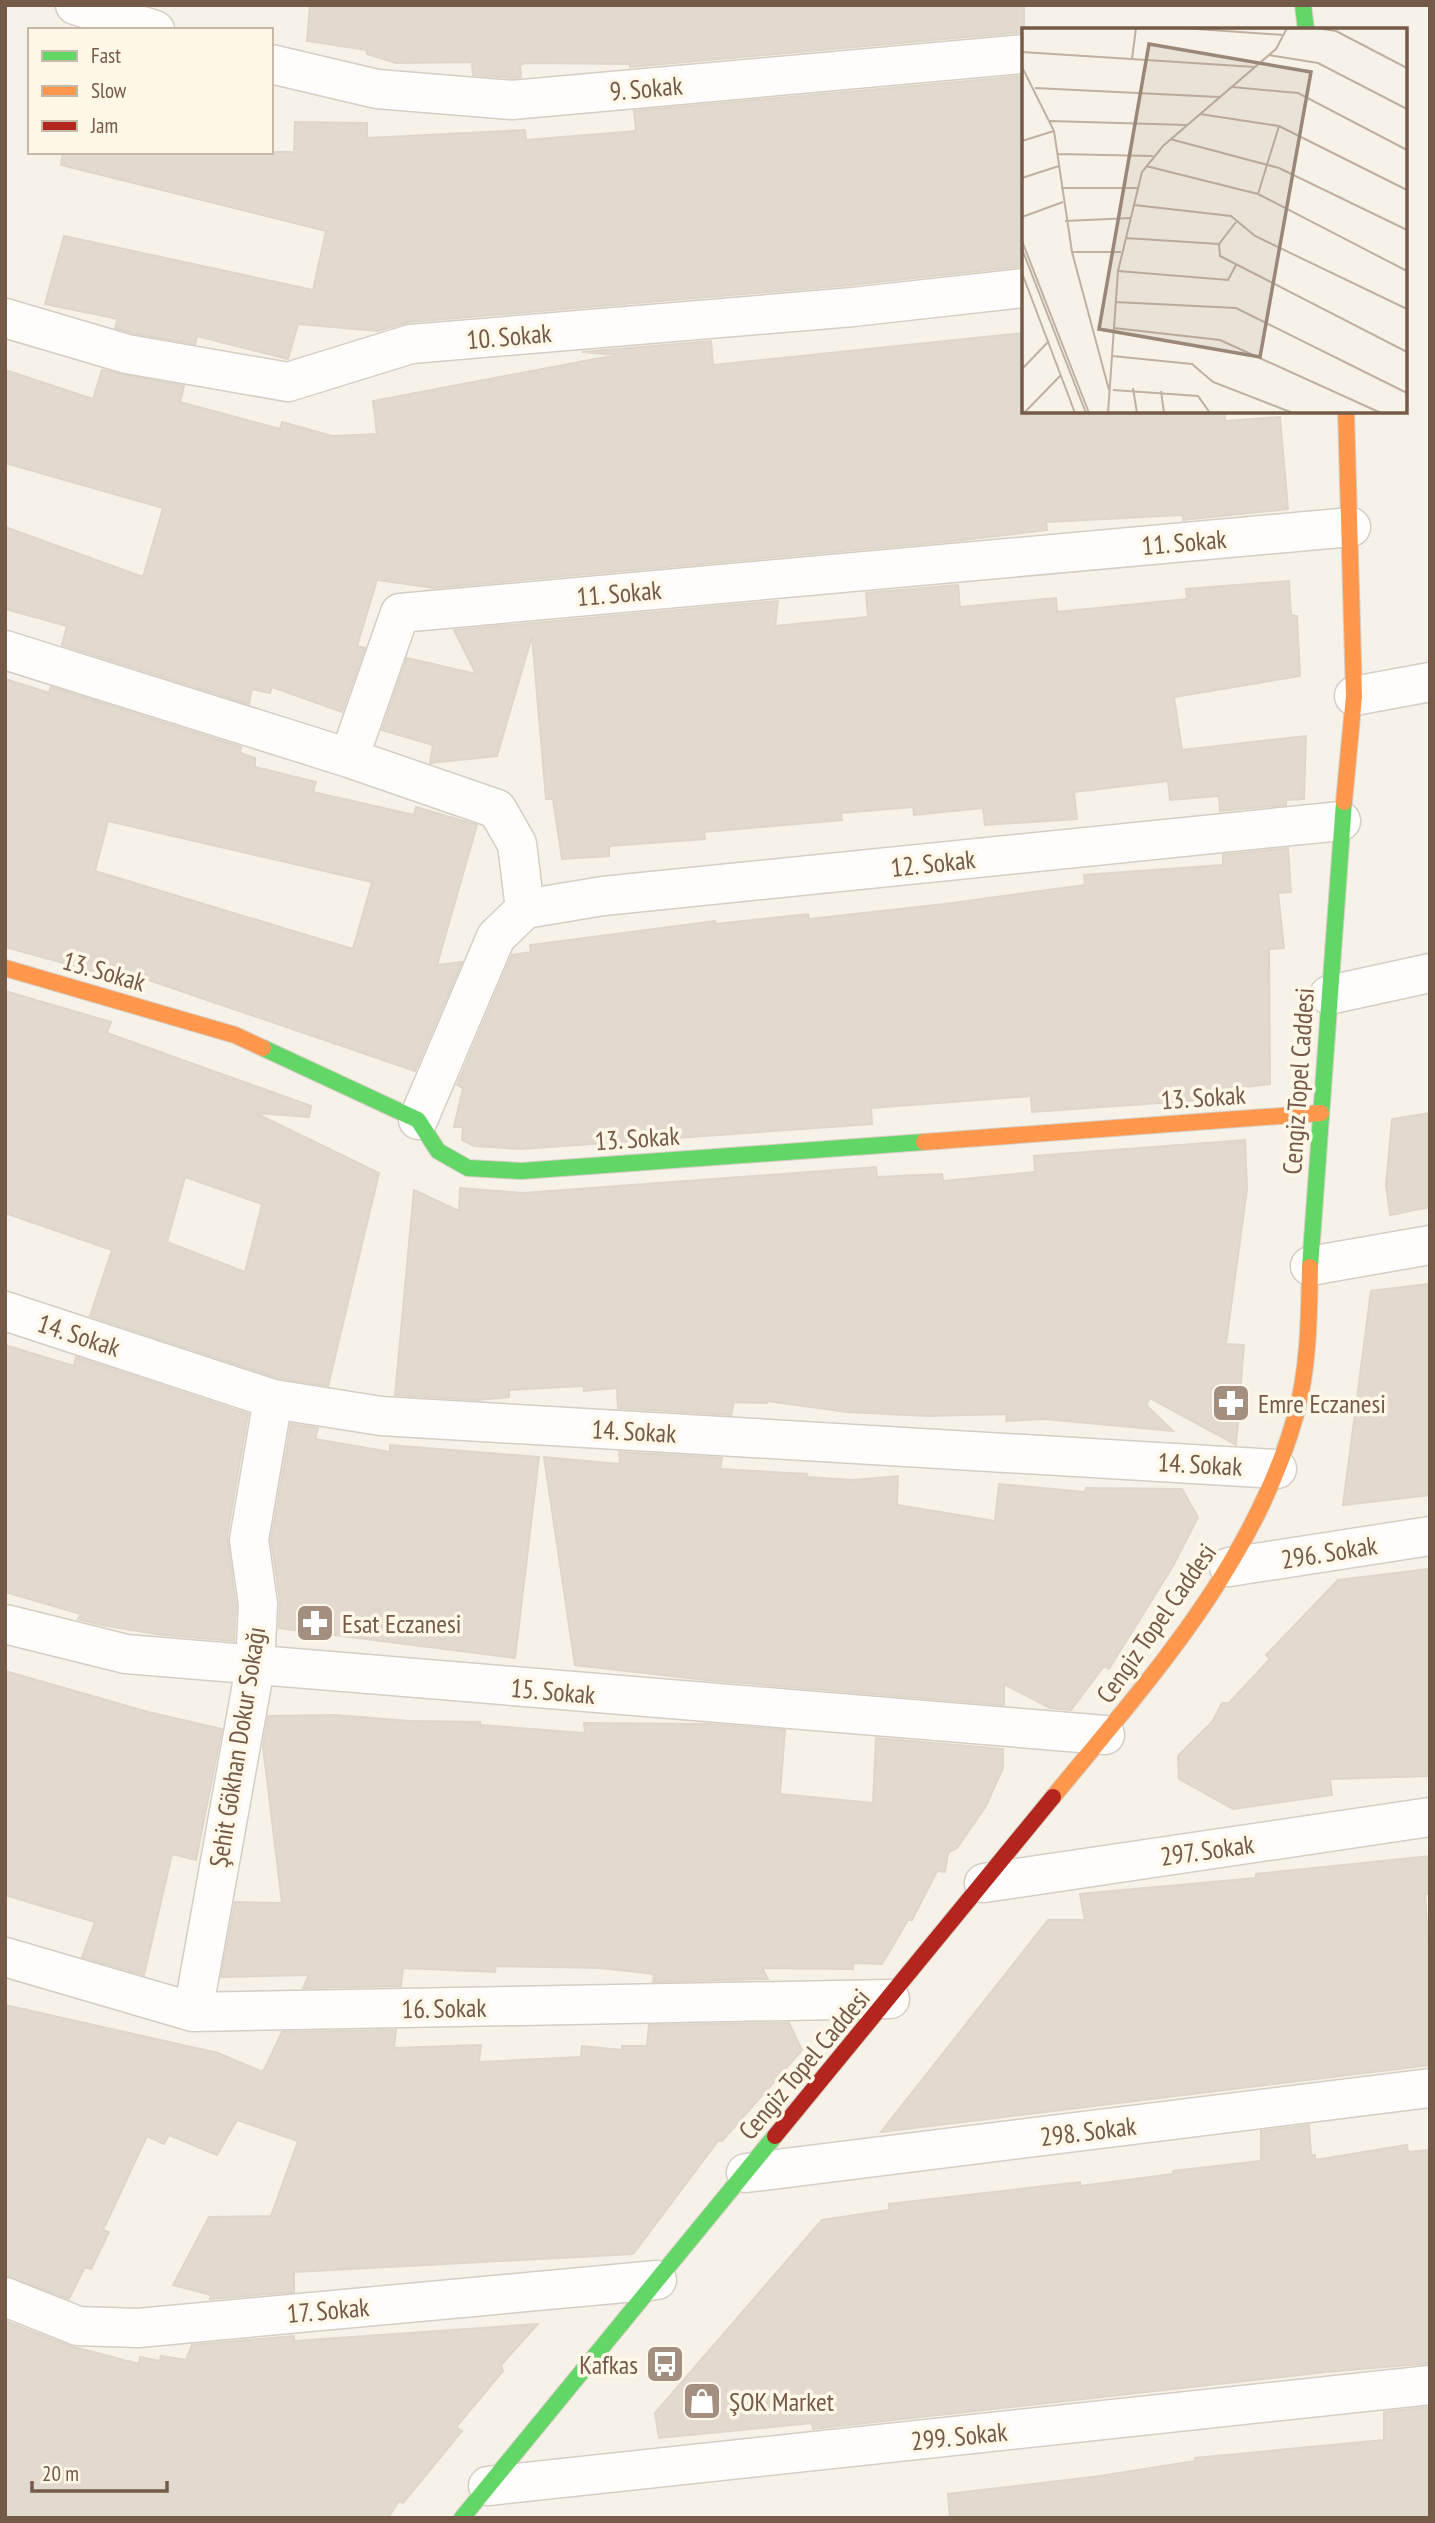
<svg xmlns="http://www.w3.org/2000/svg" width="1435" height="2523" font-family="'PT Sans Narrow',sans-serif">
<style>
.building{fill:#e3dacf;stroke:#e0d5ca;stroke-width:2;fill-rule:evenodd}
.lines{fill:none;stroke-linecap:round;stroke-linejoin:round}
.street-casing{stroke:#d5cec5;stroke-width:41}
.fast-casing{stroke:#d6cec4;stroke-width:18}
.slow-casing{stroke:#d6cec4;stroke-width:18}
.jam-casing{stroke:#d6cec4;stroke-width:18}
.street{stroke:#fefdfb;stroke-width:38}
.fast{stroke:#63d668;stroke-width:16}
.slow{stroke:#ff974d;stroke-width:16}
.jam{stroke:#b3261e;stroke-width:16}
.labels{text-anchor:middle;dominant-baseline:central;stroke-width:7;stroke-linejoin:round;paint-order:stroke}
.street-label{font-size:26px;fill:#755a47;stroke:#fff7e8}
.poi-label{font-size:26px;fill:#755a47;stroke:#fff7e8;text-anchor:start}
.inset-road{fill:none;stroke:#bfb0a2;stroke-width:2}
.view{fill:#9b8777;fill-opacity:0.15;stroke:#9b8777;stroke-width:3.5}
.inset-edge{fill:none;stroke:#755a47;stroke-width:3.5}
</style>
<rect width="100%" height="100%" fill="#f7f2e7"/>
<path class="building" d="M310 5H1024V32L630 67V64L526 63 520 65 521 77 512 78 473 75 472 62 396 63 367 54V50L307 41Z
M1024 76V266L851 285 409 322 378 331 298 324 288 359 197 336 195 344 132 333 115 328 118 319 45 304 64 236 313 290 326 231 61 165 63 152H294L295 122 367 123V138L525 130 526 140 636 131 634 111Z
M1024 333V411H1225V421L1280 417 1288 509 1183 520V515L1046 522 1047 530 954 541 434 588 377 580 357 646 365 648 342 712 272 687 270 693 252 689 249 704 62 645 67 626 5 609V527L143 577 163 508 5 463V370L93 399 102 370 184 386 180 402 280 429 282 422 332 436 377 434 373 401 616 355 582 352 711 341 713 365Z
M1289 581 1291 615 1297 616 1300 676 1174 697 1182 750 1306 736 1304 799 1286 800V805L1220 811 1219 796 1170 800 1168 781 1074 792 1077 819 985 825 983 808 914 815 913 807 841 813 842 820 704 832 705 839 609 846V856L562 859 553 799H546L532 636 497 756 430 763 433 745 382 730 407 658 476 674 454 630 778 601 775 626 868 617 866 593 958 585 960 607 1056 598 1057 612 1187 599 1186 589Z
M5 679 49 693 51 687 241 747 240 753 255 758V767L316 782 313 792 414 815 416 807 477 825 437 965 462 962 415 1071 128 973 125 980 5 947ZM108 821 372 882 353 949 95 871Z
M1288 848 1291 892 1278 893 1284 948 1269 949 1270 1084 1244 1087V1097L1032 1112 1031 1096 871 1108 872 1124 521 1149 474 1146 462 1140 463 1127H454L463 1088 457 1085 512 955 531 952 530 945 715 921 716 924 808 914 809 919 945 904 1085 885 1084 875 1223 865V855Z
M5 991 111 1022 107 1033 311 1106 309 1117 255 1113 379 1173 328 1386 278 1378 90 1316 112 1250 5 1213ZM185 1177 262 1204 245 1272 167 1242Z
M1430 1113V1207L1390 1215 1386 1185 1392 1119Z
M1245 1140 1247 1189 1226 1344 1244 1345 1236 1445 1150 1398 1146 1405 1173 1431 1045 1419 1006 1421 1007 1414 928 1416 847 1412 767 1401V1403L734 1402 731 1415 618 1408 617 1388 584 1391V1386L509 1390V1397L478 1400 395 1395 414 1190 459 1211 460 1188 523 1193 876 1167 877 1177 942 1174 943 1181 1035 1172 1034 1156Z
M1429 1284 1430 1495 1343 1505 1371 1291Z
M5 1345 74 1366 76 1357 248 1414 227 1537 236 1605 234 1641 163 1635 101 1625 78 1619 81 1614 5 1592Z
M291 1424 318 1428 315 1439 390 1452V1445L539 1457 515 1658 279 1628 280 1601 271 1540Z
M619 1452 722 1458 720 1469 807 1474 806 1477 854 1480 898 1476 897 1505 995 1521 999 1484 1085 1492 1086 1488 1182 1489 1198 1517 1173 1566 1109 1669 1104 1666 1071 1710 1050 1708 1004 1684V1705L706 1680 575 1665 544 1457 620 1464Z
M1430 1569V1776L1330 1779 1332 1795 1233 1809 1179 1779 1178 1756 1212 1722 1222 1703H1229L1270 1659 1266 1655 1338 1580Z
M5 1671 148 1712 222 1729 196 1860 172 1854 144 1975 82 1957 95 1922 5 1895Z
M335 1715 410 1721 480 1722V1725L585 1733 584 1723 709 1724 785 1730 780 1794 873 1803 876 1738 1003 1749V1768L986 1806 957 1848 948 1853 945 1872 937 1871 912 1920H908L882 1964 853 1963V1969L762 1968 768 1979 653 1982 654 1974 601 1968 496 1966 495 1972 403 1968 401 1986 303 1988 309 1975 221 1977 235 1902 282 1903 263 1747 268 1716Z
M1430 1856V1894H1425L1430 1970V2065L881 2132 1048 1920H1085L1080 1894 1256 1878V1874Z
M5 2005 218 2053 263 2072 282 2032 396 2030 394 2048 481 2045 479 2062 581 2057 582 2046 622 2050V2046H647L649 2025 789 2023 802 2050 722 2141H718L633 2254 294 2272V2292L210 2299 211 2295 173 2285 209 2217 271 2216 298 2141 237 2120 217 2155 169 2135 164 2144 147 2136 103 2230 109 2232 91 2269 85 2267 69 2299 5 2276Z
M1309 2125 1311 2155H1315V2160L1407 2145 1408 2152 1430 2150V2363L1326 2372 813 2429 812 2423 659 2438 655 2413 822 2220 889 2210V2204L1080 2182V2186L1173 2174V2171L1261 2161V2131Z
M5 2321 70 2346 139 2364 140 2357 160 2361 161 2356 186 2360 192 2345 294 2336V2341L538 2324 501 2365 503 2371 456 2427 462 2431 403 2503 399 2501 388 2518H5Z
M1430 2407V2518H950L948 2494 1100 2476 1195 2461V2458L1384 2440V2412Z"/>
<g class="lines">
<defs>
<path id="street" d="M75 5 155 30
M271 64 377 89 512 100 1024 54
M5 318 127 354 288 382 411 344 853 307 1024 288
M5 650 349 758 497 809 517 844 525 909
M1354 696 1430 682
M349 758 400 613 1351 527
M1329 995 1430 973
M418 1120 496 937 525 909 603 896 1341 821
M1310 1266 1430 1245
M5 1311 273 1399 381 1416 1277 1469
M1229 1567 1430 1536
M5 1624 126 1654 1105 1735
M984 1883 1430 1817
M5 1957 193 2012 890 1999
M193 2012 255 1667 258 1604 249 1540 273 1399
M746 2173 1430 2088
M5 2297 78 2326 138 2328 657 2280
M488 2486 1430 2385"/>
<path id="fast" d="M1303 5 1306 30
M263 1048 418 1120 438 1151 468 1168 521 1171 924 1142
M1310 1267 1344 802
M462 2518 775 2136"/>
<path id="slow" d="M1344 802 1354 696 1346 411
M5 968 235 1035 263 1048
M924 1142 1321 1113
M1053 1797C1148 1681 1255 1563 1296 1414 1309 1366 1309 1316 1310 1267"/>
<path id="jam" d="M775 2136 1053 1797"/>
</defs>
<use href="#street" class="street-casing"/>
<use href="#fast" class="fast-casing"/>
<use href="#slow" class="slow-casing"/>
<use href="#jam" class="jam-casing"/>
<use href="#street" class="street"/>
<use href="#fast" class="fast"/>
<use href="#slow" class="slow"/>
<use href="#jam" class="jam"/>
</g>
<defs>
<symbol id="pharmacy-square" viewBox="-11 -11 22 22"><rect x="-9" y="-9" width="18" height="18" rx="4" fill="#a28f7f" stroke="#fff7e8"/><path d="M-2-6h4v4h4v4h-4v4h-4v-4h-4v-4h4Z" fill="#fff"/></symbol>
<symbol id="bus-square" viewBox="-11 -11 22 22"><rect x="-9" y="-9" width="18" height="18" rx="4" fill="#a28f7f" stroke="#fff7e8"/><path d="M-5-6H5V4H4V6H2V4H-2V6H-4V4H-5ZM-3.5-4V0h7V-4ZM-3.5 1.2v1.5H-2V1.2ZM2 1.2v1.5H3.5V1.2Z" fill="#fff"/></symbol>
<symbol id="shop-square" viewBox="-11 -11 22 22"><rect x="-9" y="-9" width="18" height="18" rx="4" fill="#a28f7f" stroke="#fff7e8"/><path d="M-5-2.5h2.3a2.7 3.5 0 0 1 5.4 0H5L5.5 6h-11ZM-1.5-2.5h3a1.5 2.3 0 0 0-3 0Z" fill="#fff"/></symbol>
</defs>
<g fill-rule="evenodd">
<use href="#pharmacy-square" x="1209" y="1381" width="44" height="44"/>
<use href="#pharmacy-square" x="293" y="1601" width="44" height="44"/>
<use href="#bus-square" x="643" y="2342" width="44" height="44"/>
<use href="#shop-square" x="680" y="2379" width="44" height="44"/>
</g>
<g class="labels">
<g class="street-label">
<text transform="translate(646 88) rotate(-5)">9. Sokak</text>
<text transform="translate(509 336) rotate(-5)">10. Sokak</text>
<text transform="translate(1184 542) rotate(-5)">11. Sokak</text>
<text transform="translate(619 593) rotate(-5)">11. Sokak</text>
<text transform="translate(933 863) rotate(-6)">12. Sokak</text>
<text transform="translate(104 971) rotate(16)">13. Sokak</text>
<text transform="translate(1298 1081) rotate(-86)">Cengiz Topel Caddesi</text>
<text transform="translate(1203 1097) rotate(-4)">13. Sokak</text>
<text transform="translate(637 1138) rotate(-4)">13. Sokak</text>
<text transform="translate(79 1335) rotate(18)">14. Sokak</text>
<text transform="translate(634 1431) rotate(3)">14. Sokak</text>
<text transform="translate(1200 1464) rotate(3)">14. Sokak</text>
<text transform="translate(1329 1552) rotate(-9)">296. Sokak</text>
<text transform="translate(1156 1623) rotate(-55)">Cengiz Topel Caddesi</text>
<text transform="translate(553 1691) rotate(5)">15. Sokak</text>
<text transform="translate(237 1747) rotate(-81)">Şehit Gökhan Dokur Sokağı</text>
<text transform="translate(1207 1850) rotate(-8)">297. Sokak</text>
<text transform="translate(444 2008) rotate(-1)">16. Sokak</text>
<text transform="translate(804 2064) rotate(-50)">Cengiz Topel Caddesi</text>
<text transform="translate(1088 2131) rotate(-7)">298. Sokak</text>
<text transform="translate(328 2310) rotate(-5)">17. Sokak</text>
<text transform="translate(959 2436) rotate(-6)">299. Sokak</text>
</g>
<g class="poi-label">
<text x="1258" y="1403">Emre Eczanesi</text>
<text x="342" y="1623">Esat Eczanesi</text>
<text x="638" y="2364" text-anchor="end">Kafkas</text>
<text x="729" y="2401">ŞOK Market</text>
</g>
</g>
<g transform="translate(1022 28)">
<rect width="385" height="385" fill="#f7f2e7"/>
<path class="inset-road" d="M160 0 262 7M294 0 314 3 385 40M0 24 233 39M247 27 296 35 385 81M110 31 114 0M0 39 32 103 50 224 87 362M210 59 276 65 385 122M13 60 197 69M178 86 257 98 385 162M28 93 165 97M148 111 257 140 385 202M0 113 32 103M36 126 131 128M124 138 236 166 385 243M0 150 37 138M39 160H116M236 166 257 98M112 177 209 188 233 208 385 281M0 189 41 174M43 193 108 190M103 210 197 216 214 194M0 213 67 385M197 216 198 228 385 324M0 221 64 385M50 224H99M96 243 206 252 214 237M0 245 53 385M93 274 214 280 385 365M92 300 198 312 359 385M90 328 170 336 191 354 271 385M0 341 27 313M111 360 115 385M91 362 176 368 188 385M139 363 142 385M2 385 39 347M86 385 96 243 120 144 141 118 254 21 265 0"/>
<path class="view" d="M127 16 289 44 238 329 77 301Z"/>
<rect width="385" height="385" class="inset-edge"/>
</g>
<rect width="1435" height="2523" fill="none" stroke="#755a47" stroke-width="14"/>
<rect x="28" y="28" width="245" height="126" fill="#fff7e8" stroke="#c8b8a8" stroke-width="2"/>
<rect x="42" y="51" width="35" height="10" fill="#63d668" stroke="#c8b8a8" stroke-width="2"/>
<text x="91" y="63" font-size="21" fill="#755a47">Fast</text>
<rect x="42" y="86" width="35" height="10" fill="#ff974d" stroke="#c8b8a8" stroke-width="2"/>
<text x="91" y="98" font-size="21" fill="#755a47">Slow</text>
<rect x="42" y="121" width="35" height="10" fill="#b3261e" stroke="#c8b8a8" stroke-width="2"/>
<text x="91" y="133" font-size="21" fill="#755a47">Jam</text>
<path d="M32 2481v10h135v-10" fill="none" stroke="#755a47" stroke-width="3.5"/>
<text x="42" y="2481" font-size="21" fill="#755a47" stroke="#fff7e8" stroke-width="5" paint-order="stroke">20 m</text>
</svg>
